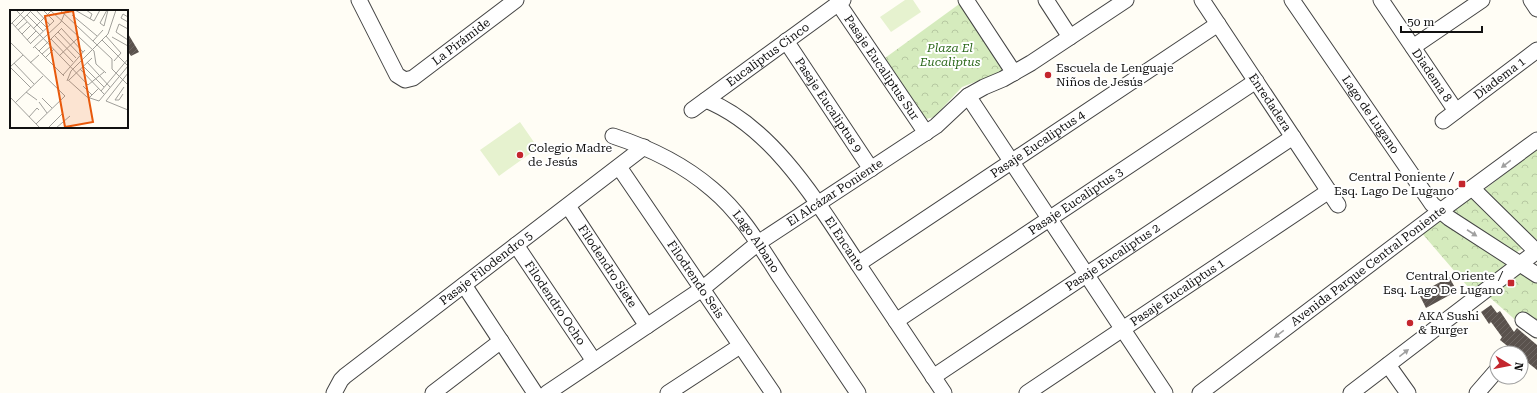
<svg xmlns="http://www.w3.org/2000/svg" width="1537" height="393" font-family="'Roboto Serif',serif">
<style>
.park{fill:url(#park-crowns)}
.pitch{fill:#e6f2cf}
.building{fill:url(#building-hatch)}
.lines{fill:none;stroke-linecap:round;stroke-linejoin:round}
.minor-casing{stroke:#444;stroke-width:17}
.minor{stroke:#fff;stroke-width:15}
.oneway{fill:#a0a0a0}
.poi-dot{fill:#c4262e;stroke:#fff;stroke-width:1.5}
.labels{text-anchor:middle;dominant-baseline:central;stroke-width:4;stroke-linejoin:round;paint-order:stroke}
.street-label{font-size:12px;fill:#111;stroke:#fff}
.park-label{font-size:12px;font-style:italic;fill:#2f6b1f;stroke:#fff}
.poi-label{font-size:12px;fill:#111;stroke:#fff;text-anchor:start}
.inset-road{fill:none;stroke:#a09f9a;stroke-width:1}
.view{fill:#e8590c;fill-opacity:0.15;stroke:#e8590c;stroke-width:2}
.inset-edge{fill:none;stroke:#111;stroke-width:2}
</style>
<defs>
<pattern id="park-crowns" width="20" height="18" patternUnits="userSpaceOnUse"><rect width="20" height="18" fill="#d5ebbd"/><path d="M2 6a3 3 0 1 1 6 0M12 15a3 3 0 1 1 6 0" fill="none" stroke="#b6c8a1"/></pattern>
<pattern id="building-hatch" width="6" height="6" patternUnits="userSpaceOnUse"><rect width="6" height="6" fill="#5a524d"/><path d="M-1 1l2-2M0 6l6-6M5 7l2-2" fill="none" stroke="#6d6662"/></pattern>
</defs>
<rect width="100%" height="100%" fill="#fffdf5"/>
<path class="park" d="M962 2 1003 69 1001 72 962 87 934 117 926 119 885 58Z
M1537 149V239L1534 242 1484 190Z
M1473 191 1525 245 1522 249 1515 253 1455 215 1454 209Z
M1436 219 1461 232 1513 265 1475 295 1420 231Z
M1520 268 1537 280V339L1487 295Z"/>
<path class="pitch" d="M905 0H913L921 12 891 32 880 17Z
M520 122 538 148 499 176 480 150Z"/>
<path class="building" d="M127 32 139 52 131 56 127 50Z
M1449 277 1457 291 1426 308 1419 294Z
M1491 305 1497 313 1500 311 1514 332 1517 328 1537 345V370L1521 357V353H1516L1500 340 1502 337 1491 322 1489 324 1481 312Z"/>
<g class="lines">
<defs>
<g id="minor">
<path id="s1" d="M359 0 397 75 405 80 413 78 516 0"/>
<path d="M966 0 1014 73"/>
<path d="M1046 0 1070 37"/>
<path id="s2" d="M1202 0 1338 205"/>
<path id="s3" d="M1292 0 1432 204 1449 218 1537 275"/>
<path id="s4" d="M1381 0 1456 111"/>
<path d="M1531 0 1537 9"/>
<path id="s5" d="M838 3 926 133"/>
<path id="s6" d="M786 41 871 169"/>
<path d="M1413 47 1482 0"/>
<path d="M968 96 1165 393"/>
<path id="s7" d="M706 100C775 128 820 207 860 267 888 309 916 351 944 393"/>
<path id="s8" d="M692 110 843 0"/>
<path id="s9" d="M1443 121 1537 50"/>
<path id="s10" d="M613 136C650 148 683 164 712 189 741 213 760 246 780 277 806 316 832 354 858 393"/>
<path id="s11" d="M619 167 773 393"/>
<path d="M1472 188 1537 252"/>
<path id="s12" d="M568 206 647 326"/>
<path id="s13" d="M516 245 594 361"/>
<path id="s14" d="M858 264 1218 24"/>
<path d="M464 285 535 393"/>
<path d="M1523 320 1537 330"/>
<path id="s15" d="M896 321 1256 81"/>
<path d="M1388 365 1408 393"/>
<path id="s16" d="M933 377 1293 137"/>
<path id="s17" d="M334 393 341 380 345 376 644 147"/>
<path d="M433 393 501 341"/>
<path id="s18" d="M547 393 702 289 758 243 936 126 968 96 984 87 1003 79 1031 63 1126 0"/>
<path d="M668 393 740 346"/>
<path id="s19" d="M1027 393 1329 191"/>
<path id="s20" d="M1200 393 1439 212 1537 140"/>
<path d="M1351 393 1537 251"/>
<path d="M1477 393 1497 370"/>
</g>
</defs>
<use href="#minor" class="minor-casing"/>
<use href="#minor" class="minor"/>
</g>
<defs><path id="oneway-solid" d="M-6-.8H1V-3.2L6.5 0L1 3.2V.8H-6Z"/></defs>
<g class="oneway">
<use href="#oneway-solid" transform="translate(1506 164) rotate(143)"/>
<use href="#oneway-solid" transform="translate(1472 233) rotate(33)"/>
<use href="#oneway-solid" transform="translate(1279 334) rotate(143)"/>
<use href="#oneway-solid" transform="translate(1404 353) rotate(-38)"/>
</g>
<g class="poi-dot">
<circle cx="1048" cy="75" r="4"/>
<circle cx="520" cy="155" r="4"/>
<rect x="1458" y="180" width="8" height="8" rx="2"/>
<rect x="1507" y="279" width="8" height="8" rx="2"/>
<circle cx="1410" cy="323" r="4"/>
</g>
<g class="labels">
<g class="street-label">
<text stroke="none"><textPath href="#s1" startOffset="162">La Pirámide</textPath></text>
<text stroke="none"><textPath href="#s8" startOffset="94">Eucaliptus Cinco</textPath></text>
<text stroke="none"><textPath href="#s5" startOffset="78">Pasaje Eucaliptus Sur</textPath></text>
<text stroke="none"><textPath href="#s4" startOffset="91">Diadema 8</textPath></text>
<text stroke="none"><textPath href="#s9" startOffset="71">Diadema 1</textPath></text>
<text stroke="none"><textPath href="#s2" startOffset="123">Enredadera</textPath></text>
<text stroke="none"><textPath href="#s6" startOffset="77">Pasaje Eucaliptus 9</textPath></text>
<text stroke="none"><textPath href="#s3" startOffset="139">Lago de Lugano</textPath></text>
<text stroke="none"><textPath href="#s14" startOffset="216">Pasaje Eucaliptus 4</textPath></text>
<text stroke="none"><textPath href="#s18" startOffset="351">El Alcázar Poniente</textPath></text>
<text stroke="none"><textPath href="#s15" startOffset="216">Pasaje Eucaliptus 3</textPath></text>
<text stroke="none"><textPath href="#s10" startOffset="182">Lago Albano</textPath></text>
<text stroke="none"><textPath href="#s7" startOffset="203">El Encanto</textPath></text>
<text stroke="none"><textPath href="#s16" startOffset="216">Pasaje Eucaliptus 2</textPath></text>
<text stroke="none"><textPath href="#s12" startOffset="72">Filodendro Siete</textPath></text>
<text stroke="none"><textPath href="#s20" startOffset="211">Avenida Parque Central Poniente</textPath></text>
<text stroke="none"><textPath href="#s17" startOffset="198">Pasaje Filodendro 5</textPath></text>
<text stroke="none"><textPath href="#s11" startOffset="136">Filodrendo Seis</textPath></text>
<text stroke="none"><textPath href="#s19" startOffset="181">Pasaje Eucaliptus 1</textPath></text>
<text stroke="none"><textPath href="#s13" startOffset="70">Filodendro Ocho</textPath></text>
</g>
<g class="park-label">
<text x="950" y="48">Plaza El<tspan x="950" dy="14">Eucaliptus</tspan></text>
</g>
<g class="poi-label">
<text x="1056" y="68">Escuela de Lenguaje<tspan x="1056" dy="14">Niños de Jesús</tspan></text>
<text x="528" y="148">Colegio Madre<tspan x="528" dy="14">de Jesús</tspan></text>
<text x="1454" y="177" text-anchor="end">Central Poniente /<tspan x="1454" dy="14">Esq. Lago De Lugano</tspan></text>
<text x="1503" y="276" text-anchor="end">Central Oriente /<tspan x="1503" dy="14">Esq. Lago De Lugano</tspan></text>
<text x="1418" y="316">AKA Sushi<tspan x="1418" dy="14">&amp; Burger</tspan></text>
</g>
</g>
<g transform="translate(10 10)">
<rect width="118" height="118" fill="#fffdf5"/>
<path class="inset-road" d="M6 0 78 75 94 62M26 0 40 15M33 0 44 11M40 0 84 41 86 54 96 63M50 0 102 49V59M65 0 84 11 90 0M76 0 82 4 80 9M97 0 90 13 94 16 98 0M21 2 37 18M17 5 33 21M62 5 87 26M118 7 113 4 111 8 118 12M2 13 21 34M0 15 15 0M5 17 22 0M23 19 41 1M52 19 73 42M118 19 109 14 106 22 118 30M8 20 17 12M48 22 70 45M12 24 21 15M45 26 66 48M96 26 111 43 104 51M102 27 118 36M41 29 63 52M17 30 26 21M92 30 118 56M83 31 93 20M0 32 55 86 26 114M21 33 44 11M25 37 54 66M23 38 51 12 56 0 59 3M29 41 52 18M32 44 41 36M49 46 69 27M35 48 44 39M77 52 100 77M4 53 24 74M20 53 29 45M73 56 94 77M0 57 21 78M0 57 13 45M70 59 94 84M102 59 118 75M118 63 96 91 118 100M53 65 75 40M57 69 77 87 89 91 118 56M59 70 82 48M57 71 61 61 98 24 106 0M73 76 82 85M91 81 118 49M16 82 27 90M113 84 109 90H105L114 77M0 87 30 118M32 88 42 98M79 88 89 78M29 92 37 103M5 93 33 66M19 107 27 98 29 100M38 118 52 104M46 118 60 106"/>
<path class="view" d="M63 1 83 112 55 117 35 6Z"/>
<rect width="118" height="118" class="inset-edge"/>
</g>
<g transform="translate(1509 365) rotate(100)"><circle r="19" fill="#ffffff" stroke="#a0a0a0"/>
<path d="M0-3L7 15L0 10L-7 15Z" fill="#c4262e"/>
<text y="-6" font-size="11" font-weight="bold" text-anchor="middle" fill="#111111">N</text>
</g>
<path d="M1401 26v6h81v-6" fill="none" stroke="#111111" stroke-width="2"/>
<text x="1407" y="26" font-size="12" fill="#111111" stroke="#ffffff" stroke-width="3" paint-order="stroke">50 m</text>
</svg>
